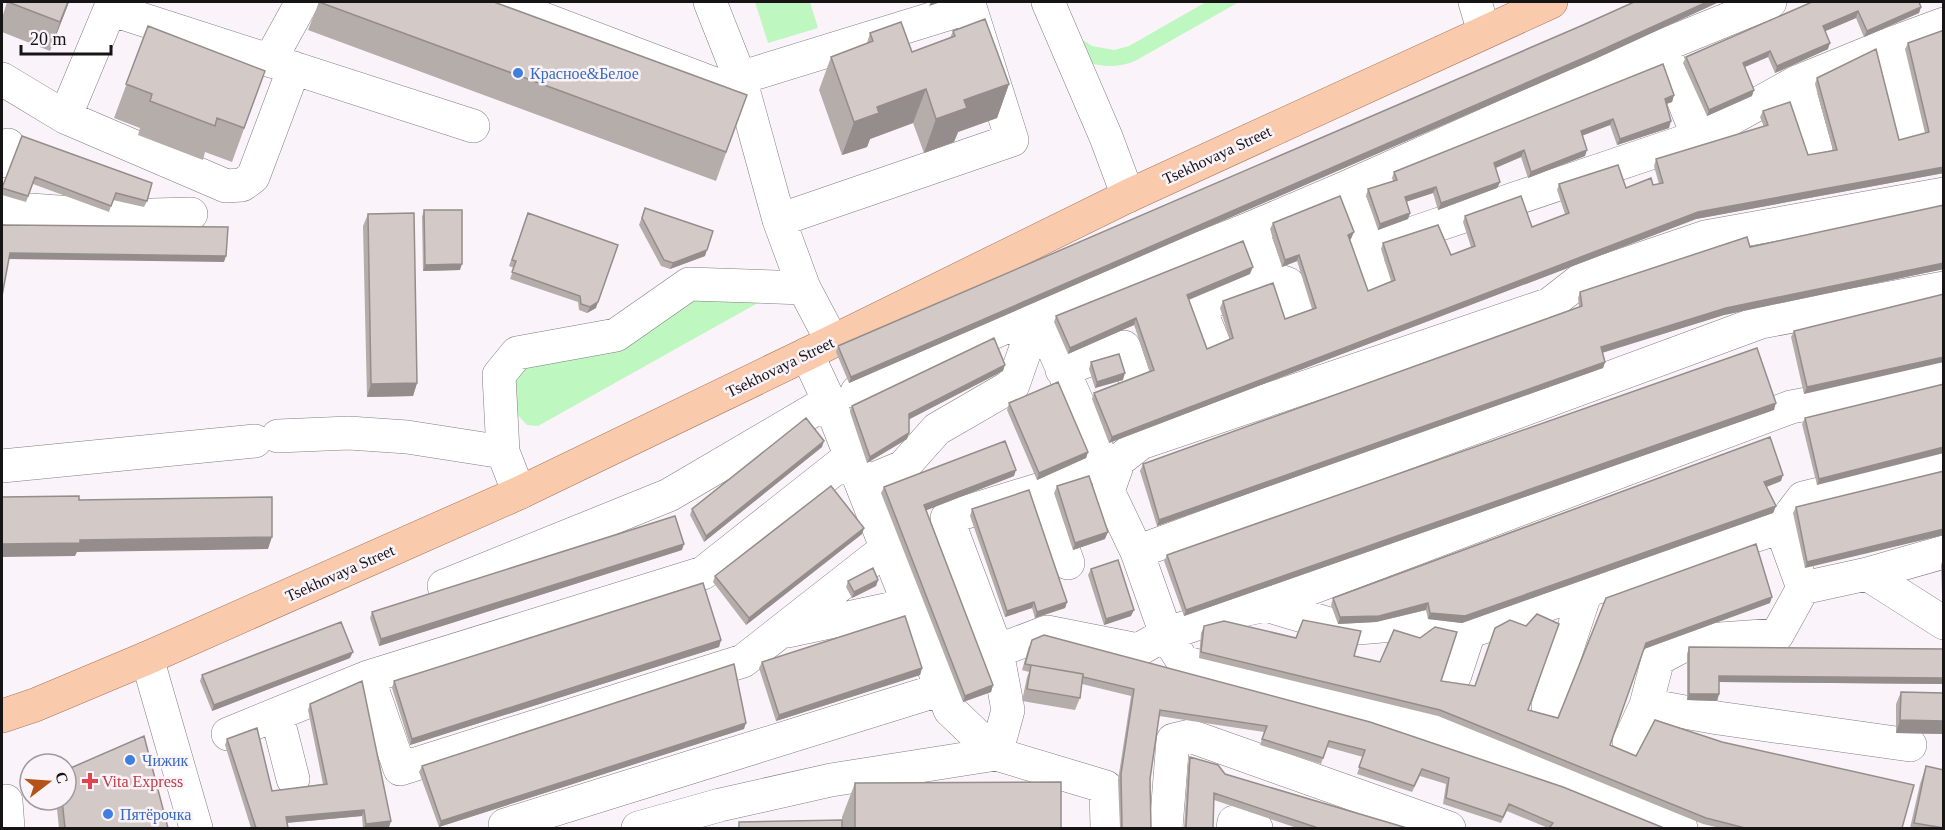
<svg xmlns="http://www.w3.org/2000/svg" width="1945" height="830" font-family="Georgia,serif">
<style>
.green{fill:#bef7bf}
.lines{fill:none;stroke-linecap:round;stroke-linejoin:round}
.minor-casing{stroke:#837c82;stroke-width:34}
.major-casing{stroke:#a87454;stroke-width:34}
.minor{stroke:#fff;stroke-width:33}
.major{stroke:#facaac;stroke-width:33}
.wall{fill:#b5adaa}
.shaded-wall{fill:#948d8b}
.building{fill:#d3c9c6;stroke:#948d8b;stroke-width:1.5}
.shop-dot{fill:#3f7fe0;stroke:#fbf3fa;stroke-width:2}
.health-dot{fill:#e0444e;stroke:#fbf3fa;stroke-width:2}
.labels{text-anchor:middle;dominant-baseline:central;stroke-width:5;stroke-linejoin:round;paint-order:stroke}
.shop-label{font-size:16px;fill:#366cbe;stroke:#fbf3fa;text-anchor:start}
.street-label{font-size:16px;fill:#171416;stroke:#fbf3fa}
.health-label{font-size:16px;fill:#be3a42;stroke:#fbf3fa;text-anchor:start}
</style>
<rect width="100%" height="100%" fill="#fbf3fa"/>
<path class="green" d="M755 2H810L818 28 768 43Z
M1050 2H1066V6L1080 38 1092 46 1114 50 1129 46 1206 2H1239L1135 61C1118 68 1103 67 1086 62Z
M772 295 538 426 527 425 516 413 515 380 521 368 696 296Z"/>
<g class="lines">
<defs>
<path id="minor" d="M499 2 717 85 970 7 1012 140 779 220
M710 2 740 78 779 220 804 288 832 341
M1048 2 1106 137 1128 196
M1475 2 1484 32
M110 9 473 126
M1890 44 1912 134
M1662 46 1698 137
M270 60 302 2
M2 79 65 117 113 2
M1797 82 1816 150
M65 117 226 186 242 185 253 177 294 68
M2 161 8 145
M1345 188 1369 248 1698 137 1797 82 1890 44 1944 24
M2 208 115 216 191 214
M1369 248 1367 262 1378 287
M1269 277 1288 284 1297 308
M1214 344 1199 307 1269 277 1251 228
M807 354 829 401 950 710 996 754 1008 710 997 651 947 518 1041 489 1087 468 1096 445 1038 313 1013 385 937 429 903 467 862 484
M1062 370 1124 347 1133 374
M857 392 1038 313 1251 228 1345 188 1662 46 1770 2
M278 436 349 433 407 437 503 452
M2 466 255 441
M1041 489 1068 563
M519 493 503 452 499 375 517 353 616 335 689 284 804 288
M1137 552 1761 322 1944 288
M1867 574 1944 623
M444 586 669 495 829 401
M1803 588 1867 574 1944 552
M1266 605 1346 629 1417 623 1469 632 1586 591 1781 527 1803 498 1944 463
M787 631 909 605
M997 651 1047 632 1138 650 1166 634 1229 613 1266 605 1791 407 1944 378
M147 658 196 828
M1455 675 1469 632
M368 677 400 769 743 661 887 548
M1646 705 1718 718 1910 745
M1548 706 1586 591
M277 716 293 779
M228 734 368 677 703 573 851 456
M1629 742 1646 705 1658 659 1692 641 1777 635 1803 588 1781 527
M6 801 8 828
M505 825 942 689
M638 828 720 805 831 780 996 754 1106 787 1107 828
M1166 828 1173 740 1190 736 1449 828
M1233 828 1234 822 1256 828
M1681 828 1444 732 1183 662 1166 634 1137 552 1108 491 1119 460 1141 443 1550 304 1582 279 1705 237 1944 194"/>
<path id="major" d="M2 716 35 705 147 658 519 493 807 354 1128 196 1551 2"/>
</defs>
<use href="#minor" class="minor-casing"/>
<use href="#major" class="major-casing"/>
<use href="#minor" class="minor"/>
<use href="#major" class="major"/>
</g>
<path class="wall" d="M7 2H69L50 51 2 32V18Z
M319 2 747 95 716 181 308 30Z
M1634 2H1719L1593 60 849 383 836 352 838 346 1583 25Z
M1812 2 1921 7 1919 13 1864 37 1856 18 1825 31 1828 49 1775 73 1768 57 1745 67 1752 96 1707 116 1683 63 1686 57Z
M148 26 265 71 232 162 205 152 203 160 138 135 140 128 114 118Z
M953 31 1009 84 997 118 958 132 954 142 924 153 913 123 870 139 867 147 842 155 819 90 831 57 867 43 870 33 912 52 950 38Z
M1908 43 1944 173 1696 219 1109 443 1092 399 1094 393 1150 371 1134 325 1068 354 1054 322 1056 316 1250 274 1189 300 1207 349 1230 340 1220 308 1223 301 1285 319 1312 309 1297 261 1282 267 1270 229 1273 223 1351 239 1349 240 1368 291 1391 281 1381 249 1383 243 1451 255 1471 247 1463 222 1465 216 1532 227 1565 214 1557 190 1559 184 1626 188 1659 184 1654 166 1656 159 1764 127 1760 117 1763 111 1808 155 1833 150 1815 84 1817 78 1899 140 1925 133 1905 49Z
M1674 95 1672 102 1667 104 1669 128 1617 145 1610 125 1582 136 1585 156 1528 178 1521 157 1495 168 1500 182 1497 188 1438 210 1433 193 1406 202 1410 213 1408 219 1378 230 1366 195 1368 189 1393 181 1392 178 1394 172Z
M22 136 147 201 144 207 113 200 109 212 33 184 26 202 2 195V188Z
M1944 205V269L1724 315 1602 353 1605 362 1603 368 1157 526 1140 471 1143 464 1579 307 1578 298 1580 292 1750 247Z
M645 208 705 256 670 269 661 266 639 225Z
M424 210 460 270 423 271 422 217Z
M528 213 596 308 587 313 579 310 578 302 510 279 514 268 509 266Z
M368 214 417 383 413 396 367 397 363 226Z
M1944 294 1804 394 1791 337 1794 331Z
M1091 362 1123 380 1095 388 1089 369Z
M1003 371 909 419 907 439 867 463 850 412 852 406Z
M1944 384 1817 485 1802 424 1805 418Z
M1009 403 1088 452 1086 458 1037 480 1007 410Z
M1774 410 1184 616 1164 561 1167 555Z
M822 447 704 542 690 515 692 509Z
M1944 471 1805 568 1793 513 1796 507Z
M1014 476 926 510 993 685 991 692 963 702 881 493 884 487Z
M1781 481 1766 487 1776 506 1773 513 1462 623 1428 619 1426 610 1376 622 1338 624 1331 605 1333 598Z
M1057 486 1105 539 1073 550 1054 493Z
M972 509 1067 602 1065 608 1035 618 1032 608 1005 617 970 516Z
M864 528 862 534 746 625 713 582 715 576Z
M682 550 379 646 370 618 372 612Z
M1943 558 1944 594H1942L1941 565Z
M1091 569 1131 616 1104 625 1088 575Z
M878 580 876 586 852 598 846 587 848 581Z
M1606 598 1770 603 1644 649 1610 745 1636 756 1902 828H1720L1703 824 1438 716 1199 658 1201 633 1204 626 1354 656 1441 681 1528 710 1558 718Z
M721 640 719 647 410 745 392 688 394 681Z
M1029 646 1664 828H1548L1507 811 1501 823 1443 804 1446 784 1420 776 1412 792 1357 774 1363 757 1327 747 1321 764 1260 745 1264 732 1159 716 1150 779 1151 828H1120L1118 780 1131 696 1082 684 1080 698 1075 710 1022 701 1027 677 1029 672 1022 670Z
M1689 647 1944 649V684L1719 682V694L1717 701 1687 700V654Z
M350 658 212 711 200 681 202 675Z
M762 662 922 668 920 675 776 721 759 668Z
M1901 692 1944 693V734L1896 733V704Z
M310 704 391 821 389 827 377 828H363L362 816 287 823 288 828H251L225 745 227 739 272 791 323 784 308 710Z
M744 729 439 827 419 772 422 766Z
M1190 757 1225 774 1407 828H1297L1214 800 1213 828H1184L1188 764Z
M1926 766 1944 828H1910L1920 784Z
M855 783 1061 828H842V817Z
M56 800H66L168 828H59Z"/>
<path class="shaded-wall" d="M68 2H69L50 51 60 22Z
M931 2H941L929 6Z
M1707 2H1719L1593 60 849 383 851 377Z
M1921 7 1919 13 1864 37 1867 31Z
M1858 11 1856 18 1821 33 1823 26Z
M1830 43 1828 49 1775 73 1777 66Z
M1770 51 1768 57 1740 69 1743 63Z
M1009 84 997 118 958 132 954 142 924 153 936 119 964 100Z
M926 89 913 123 870 139 867 147 842 155 854 122 877 107Z
M1754 90 1752 96 1707 116 1709 110Z
M1674 95 1672 102 1663 105 1665 99Z
M1613 119 1610 125 1578 137 1581 131Z
M1671 121 1669 128 1617 145 1620 139Z
M1524 150 1521 157 1491 170 1494 163Z
M1587 150 1585 156 1528 178 1531 172Z
M1944 167V173L1696 219 1109 443 1112 437 1698 212Z
M1500 182 1497 188 1438 210 1441 203Z
M1436 187 1433 193 1402 203 1405 197Z
M1410 213 1408 219 1378 230 1380 224Z
M1354 232 1351 239 1345 242 1348 235Z
M707 250 705 256 670 269 673 263Z
M10 253 226 256 224 262 8 259Z
M1299 255 1297 261 1282 267 1285 260Z
M1944 263V269L1724 315 1598 354 1601 347 1726 308Z
M462 264 460 270 423 271 425 265Z
M1253 267 1250 274 1185 301 1187 295Z
M598 302 596 308 587 313 590 307Z
M1136 318 1134 325 1068 354 1070 348Z
M1944 357V362L1804 394 1807 387Z
M1605 362 1603 368 1157 526 1159 520Z
M1005 365 1003 371 906 421 909 414Z
M1125 373 1123 380 1095 388 1097 382Z
M417 383 413 396 367 397 371 384Z
M1776 403 1774 410 1184 616 1186 610Z
M909 433 907 439 867 463 870 457Z
M824 441 822 447 704 542 706 536Z
M1944 447V453L1817 485 1819 479Z
M1088 452 1086 458 1037 480 1039 473Z
M1016 470 1014 476 922 512 924 505Z
M1783 475 1781 481 1761 489 1764 482Z
M1776 506 1773 513 1462 623 1428 619 1430 613Z
M864 528 862 534 746 625 749 618Z
M1944 529V535L1805 568 1807 562Z
M1108 532 1105 539 1073 550 1075 543Z
M272 537 268 549 77 552 75 556 2 557V544L80 540Z
M684 544 682 550 379 646 381 639Z
M878 580 876 586 852 598 854 592Z
M1772 597 1770 603 1644 649 1646 643Z
M1034 602 1032 608 1005 617 1007 611Z
M1067 602 1065 608 1035 618 1037 612Z
M1428 603 1426 610 1376 622 1338 624 1340 617Z
M1134 610 1131 616 1104 625 1106 619Z
M721 640 719 647 410 745 412 739Z
M353 652 350 658 212 711 214 705Z
M922 668 920 675 776 721 779 715Z
M1719 676 1944 678V684L1717 682Z
M993 685 991 692 963 702 965 696Z
M1689 694H1719L1717 701 1687 700Z
M1900 720 1944 721V734L1896 733Z
M746 723 744 729 439 827 441 821Z
M364 810 362 816 284 823 286 817Z
M391 821 389 827 377 828H364L366 824Z"/>
<path class="building" d="M8 2H68L60 22Z
M319 2H494L747 95 726 152Z
M1634 2H1707L1595 53 851 377 838 346 1583 25Z
M1812 2H1919L1921 7 1867 31 1858 11 1823 26 1830 43 1777 66 1770 51 1743 63 1754 90 1709 110 1686 57Z
M985 19 1009 84 964 100 967 108 936 119 926 89 877 107 879 113 854 122 831 57 873 41 870 33 901 22 912 52 955 36 953 31Z
M148 26 265 71 244 128 217 118 215 126 150 101 152 94 126 84Z
M1944 30V167L1698 212 1112 437 1094 393 1154 370 1136 318 1070 348 1056 316 1243 241 1253 267 1187 295 1207 349 1233 338 1223 301 1273 283 1285 319 1316 308 1299 255 1285 260 1273 223 1340 196 1354 232 1348 235 1368 291 1395 280 1383 243 1438 225 1451 255 1475 246 1465 216 1521 196 1532 227 1569 213 1559 184 1618 165 1626 188 1651 178 1653 185 1663 183 1656 159 1768 125 1763 111 1790 102 1808 155 1837 150 1817 78 1876 49 1899 140 1929 132 1908 43Z
M1663 64 1674 95 1665 99 1671 121 1620 139 1613 119 1581 131 1587 150 1531 172 1524 150 1494 163 1500 182 1441 203 1436 187 1405 197 1410 213 1380 224 1368 189 1397 180 1394 172Z
M22 136 152 183 147 201 116 193 111 206 35 177 28 196 2 188Z
M1944 205V263L1726 308 1601 347 1605 362 1159 520 1143 464 1582 306 1580 292 1747 237 1750 247Z
M645 208 713 231 707 250 673 263 664 260 642 218Z
M424 210H462V264L425 265Z
M414 213 417 383 371 384 368 214Z
M528 213 618 245 598 302 590 307 581 304 580 296 512 272 516 261 512 260Z
M2 225 228 227 226 256 10 253 2 296Z
M1944 294V357L1807 387 1794 331Z
M994 338 1005 365 909 414V433L870 457 852 406Z
M1757 348 1776 403 1186 610 1167 555Z
M1119 354 1125 373 1097 382 1091 362Z
M1058 382 1088 452 1039 473 1009 403Z
M1944 384V447L1819 479 1805 418Z
M806 418 824 441 706 536 692 509Z
M1770 437 1783 475 1764 482 1776 506 1465 616 1430 613 1428 603 1379 616 1340 617 1333 598Z
M1005 441 1016 470 924 505 993 685 965 696 884 487Z
M1944 471V529L1807 562 1796 507Z
M1089 476 1108 532 1075 543 1057 486Z
M831 486 864 528 749 618 715 576Z
M1029 490 1067 602 1037 612 1034 602 1007 611 972 509Z
M79 496V500L272 497V537L80 540V543L2 544V497Z
M675 516 684 544 381 639 372 612Z
M1756 544 1772 597 1646 643 1610 745 1636 756 1655 720 1722 742 1914 785 1902 828H1745L1706 818 1440 710 1201 652 1204 626 1224 621 1296 638 1303 620 1361 631 1354 656 1380 662 1394 630 1420 638 1435 627 1457 632 1441 681 1475 686 1495 628 1510 620 1526 626 1537 614 1559 624 1528 710 1558 718 1606 598Z
M1118 560 1134 610 1106 619 1091 569Z
M873 568 878 580 854 592 848 581Z
M703 583 721 640 412 739 394 681Z
M905 616 922 668 779 715 762 662Z
M341 622 353 652 214 705 202 675Z
M1044 635 1370 722 1563 787 1664 828H1549L1553 823 1509 804 1503 817 1446 798 1449 778 1422 769 1414 786 1359 767 1365 750 1329 741 1323 758 1262 739 1267 726 1160 710 1150 779 1151 828H1122L1121 774 1134 689 1083 677V674L1025 664 1032 640Z
M1689 647 1944 649V678L1719 676V694H1689Z
M734 664 746 723 441 821 422 766Z
M1031 665 1083 674 1080 698 1027 689Z
M362 681 391 821 366 824 364 810 286 817 288 828H256L227 739 257 728 272 791 327 784 310 704Z
M1901 692 1944 693V721L1900 720Z
M144 736 168 828H65L62 800H66V770Z
M1190 757 1218 765 1225 774 1407 828H1318L1214 793 1213 828H1186Z
M1926 766 1944 770V828L1914 823Z
M1061 782V828H855V783Z
M842 820V828H739V822Z"/>
<g class="shop-dot">
<circle cx="518" cy="73" r="6"/>
<circle cx="130" cy="760" r="6"/>
<circle cx="108" cy="814" r="6"/>
</g>
<path class="health-dot" d="M87 772h6v6h6v6h-6v6h-6v-6h-6v-6h6z"/>
<g class="labels">
<g class="shop-label">
<text x="530" y="73">Красное&amp;Белое</text>
<text x="142" y="760">Чижик</text>
<text x="120" y="814">Пятёрочка</text>
</g>
<g class="street-label">
<text transform="translate(1217 155) rotate(-25)">Tsekhovaya Street</text>
<text transform="translate(780 367) rotate(-26)">Tsekhovaya Street</text>
<text transform="translate(340 573) rotate(-24)">Tsekhovaya Street</text>
</g>
<g class="health-label">
<text x="102" y="781">Vita Express</text>
</g>
</g>
<rect width="1945" height="830" fill="none" stroke="#171416" stroke-width="6"/>
<g transform="translate(48 782) rotate(73)"><circle r="28" fill="#fbf3fa" stroke="#a09a9f" stroke-width="1.5"/>
<path d="M0-4.5L10 22L0 15L-10 22Z" fill="#b45218"/>
<text y="-9" font-size="16" font-weight="bold" text-anchor="middle" fill="#171416">С</text>
</g>
<path d="M21 45v9h90v-9" fill="none" stroke="#171416" stroke-width="3"/>
<text x="30" y="45" font-size="18" fill="#171416" stroke="#fbf3fa" stroke-width="4.5" paint-order="stroke">20 m</text>
</svg>
